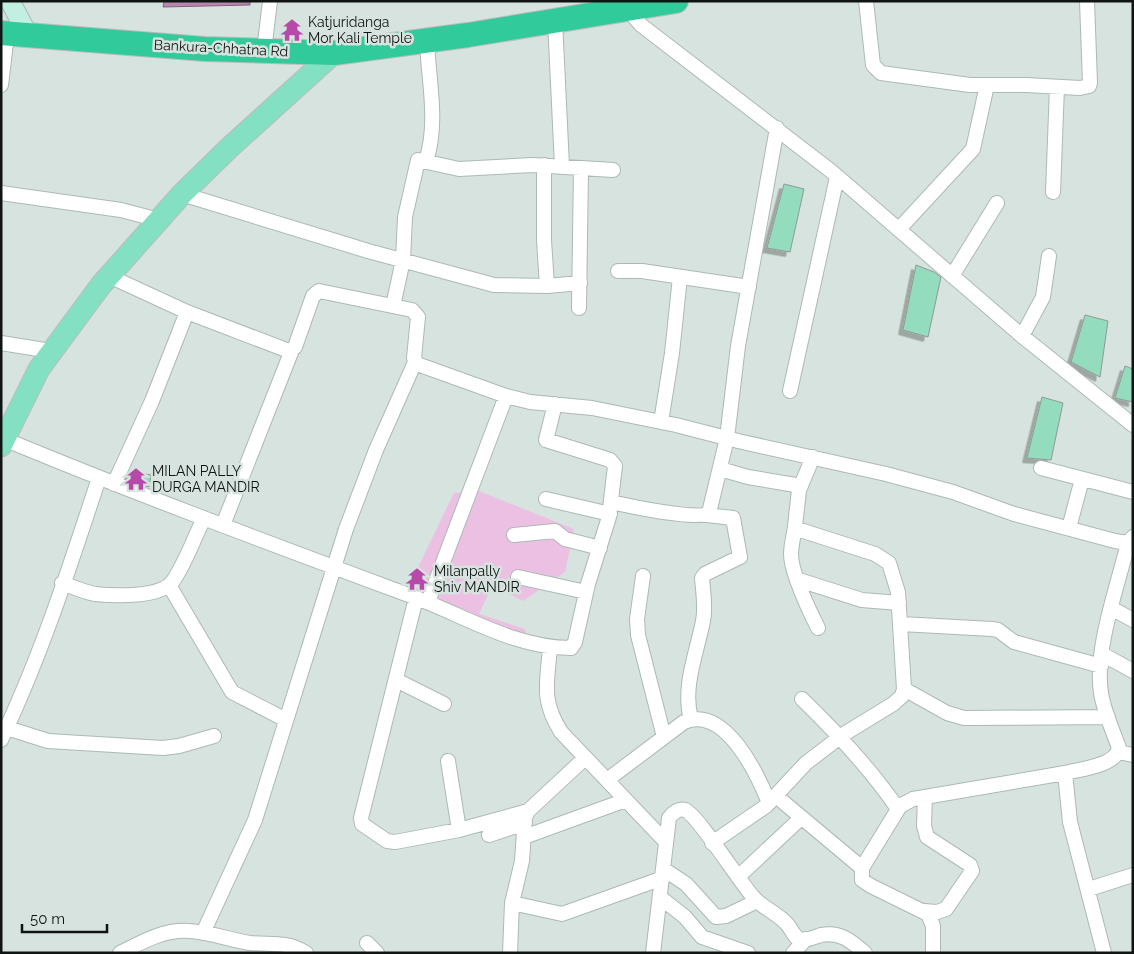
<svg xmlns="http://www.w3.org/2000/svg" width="1134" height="954" font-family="Raleway,sans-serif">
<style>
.green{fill:#ebc0e3}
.water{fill:#b785af;stroke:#856380}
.building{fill:#93dcbe;stroke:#8f9a95;filter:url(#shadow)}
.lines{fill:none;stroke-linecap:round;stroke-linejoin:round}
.street-casing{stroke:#adb9b4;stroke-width:16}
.secondary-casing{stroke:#adb9b4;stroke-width:21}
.primary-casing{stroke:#bcbdbd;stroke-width:23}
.highway-casing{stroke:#bcbdbd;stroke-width:26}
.street{stroke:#fff;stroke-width:14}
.secondary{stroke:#c1efe1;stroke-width:19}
.primary{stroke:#83e0c3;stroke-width:21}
.highway{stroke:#31cb9b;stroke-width:24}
.labels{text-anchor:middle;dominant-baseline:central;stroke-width:5;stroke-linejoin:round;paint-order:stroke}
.poi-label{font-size:14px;fill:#101412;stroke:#d7e3de;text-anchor:start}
.street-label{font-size:14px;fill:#101412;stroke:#d7e3de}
</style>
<defs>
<filter id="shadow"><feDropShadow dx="-4.5" dy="4.5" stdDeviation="0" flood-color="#0004"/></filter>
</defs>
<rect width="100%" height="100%" fill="#d7e3de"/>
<path class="green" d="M479 491 574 529 565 572 523 601 492 586 479 614 525 629 528 641 474 629 417 594 409 586 454 493Z"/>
<path class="water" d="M164 1H250V5L163 7Z"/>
<path class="building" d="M784 184 804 189 790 252 767 248Z
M916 265 934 272 941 277 928 337 903 330Z
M1085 315 1108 321 1100 377 1071 362Z
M1125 366 1133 369V402L1115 398Z
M1042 397 1063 403 1051 460 1027 458Z
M130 471 151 475 149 487 126 479Z"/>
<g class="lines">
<defs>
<path id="street" d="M866 1 873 65 881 73 970 85H1026L1080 88 1089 86 1090 83 1087 1
M627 6V9L641 25 831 171 1022 336 1133 425
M555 21 562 166
M264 51 270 1
M1 85 7 34
M426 161C439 121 428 80 427 40
M544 165V240L547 286
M1053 192 1057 87
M1 193 121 210 159 220
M182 194 368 251 494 285 547 286 580 283
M899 229 973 149 987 85
M618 271H642L749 287
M109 276 187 312 289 351 295 347 313 296 319 291 412 310 418 317 414 358 417 364 506 396 530 402 592 408 676 425 738 441 886 474 953 492 1014 514 1115 541 1128 543 1133 537
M952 276 997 203
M393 306 403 260 405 217 418 160 459 169 533 165 613 170
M579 308 581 168
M1022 336 1043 297 1049 256
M1 343 51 351
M790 391 837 177
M661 422 672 353 680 277
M4 439C139 495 277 546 414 597 465 616 515 648 571 648L575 642 588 584 609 517 615 466 610 460 546 440 555 404
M1041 468 1133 492
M720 469 748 477 801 486
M114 484 152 401 187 312
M546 499 610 514
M611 502C629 506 697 521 709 513L727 438 738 346 777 128
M223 525 292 350
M795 526C794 535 791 545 791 554 791 573 809 610 818 628
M1069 528 1082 479
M514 535 555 531 565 539 600 548
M643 576 637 619 638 635 664 737
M518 577 586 592
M799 580 862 600 899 603
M62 583C73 587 84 592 95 594 114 596 161 598 173 581 186 562 194 538 204 518
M169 585 232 692 286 720
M416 598 361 818 362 824 387 841 395 842 459 830 528 811
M428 602 506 396
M1111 608 1133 620
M901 624 992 629 998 630 1014 642 1101 666
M550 648C547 684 541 700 561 732L665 841
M1102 654 1133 671
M396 680 444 704
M904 689 947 713 964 718 1108 717
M802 699C837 733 870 768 898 809
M691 719C682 687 697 652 703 621 706 607 703 592 702 578L705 574 740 557 733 518 707 515
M7 728 48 741 163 748 179 746 214 736
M1 740C41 656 70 566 99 478
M1118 752 1133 755
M448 761 459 830
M607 780 684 722C725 705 757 773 769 803
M776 796 862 868
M489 835 525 823
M524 837 626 800
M712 843 766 806 806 763 844 734 893 704 902 696 904 689 898 592 889 563 875 554 797 529 795 526 799 490 813 457
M665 870 686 884 716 917 726 916 757 901
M738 877 801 818
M1089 889 1133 875
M661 898 685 917 702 937 748 953
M512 903 562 914 663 878
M924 911 937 912 946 909 972 871 970 865 927 837 924 826 925 797
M203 933 255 820 346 529 376 450 415 362
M367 943 377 953
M120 953C142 942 164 929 189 931 210 932 230 940 250 943 273 945 286 941 306 953
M510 953 512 903 522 861 525 817 528 811 585 758
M653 953 669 818C673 813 678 808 685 810 697 814 741 884 754 898 763 908 777 913 787 924 792 929 794 939 802 940 808 940 815 937 821 935 840 931 851 941 865 953
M793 953 806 939
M933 953V926L928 914 871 886 862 880V868L900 806 913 799 1065 773
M1104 953 1070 822 1065 773C1080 769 1116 766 1119 748 1113 731 1104 712 1101 693 1094 650 1118 585 1128 543L1133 545"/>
<path id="secondary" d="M10 1 28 35"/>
<path id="primary" d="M1 446 39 369 101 285 182 194 229 148 334 53"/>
<path id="highway" d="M1 33 205 49 334 53 468 35 676 1"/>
</defs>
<use href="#street" class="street-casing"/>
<use href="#secondary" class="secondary-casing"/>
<use href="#primary" class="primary-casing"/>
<use href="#highway" class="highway-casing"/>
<use href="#street" class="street"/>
<use href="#secondary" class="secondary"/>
<use href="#primary" class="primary"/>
<use href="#highway" class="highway"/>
</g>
<defs>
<symbol id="temple-bare" viewBox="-9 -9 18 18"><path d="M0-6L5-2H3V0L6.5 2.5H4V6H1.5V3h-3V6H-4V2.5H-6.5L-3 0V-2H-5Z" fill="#b649a9" stroke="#d7e3de" stroke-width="2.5" paint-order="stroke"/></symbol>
</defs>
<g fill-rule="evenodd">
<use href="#temple-bare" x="276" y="14" width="32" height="32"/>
<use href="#temple-bare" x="120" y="463" width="32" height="32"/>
<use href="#temple-bare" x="401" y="563" width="32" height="32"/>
</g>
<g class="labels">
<g class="poi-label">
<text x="308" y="22">Katjuridanga<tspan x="308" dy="16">Mor Kali Temple</tspan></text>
<text x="152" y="471">MILAN PALLY<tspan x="152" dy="16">DURGA MANDIR</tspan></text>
<text x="434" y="571">Milanpally<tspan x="434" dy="16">Shiv MANDIR</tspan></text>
</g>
<g class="street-label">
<text transform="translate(221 48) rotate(3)">Bankura-Chhatna Rd</text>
</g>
</g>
<rect width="1134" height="954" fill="none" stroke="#101412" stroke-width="5"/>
<path d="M22 924v8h85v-8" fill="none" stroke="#101412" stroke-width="2.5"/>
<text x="30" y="924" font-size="15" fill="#101412" stroke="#d7e3de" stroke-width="4" paint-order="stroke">50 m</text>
</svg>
